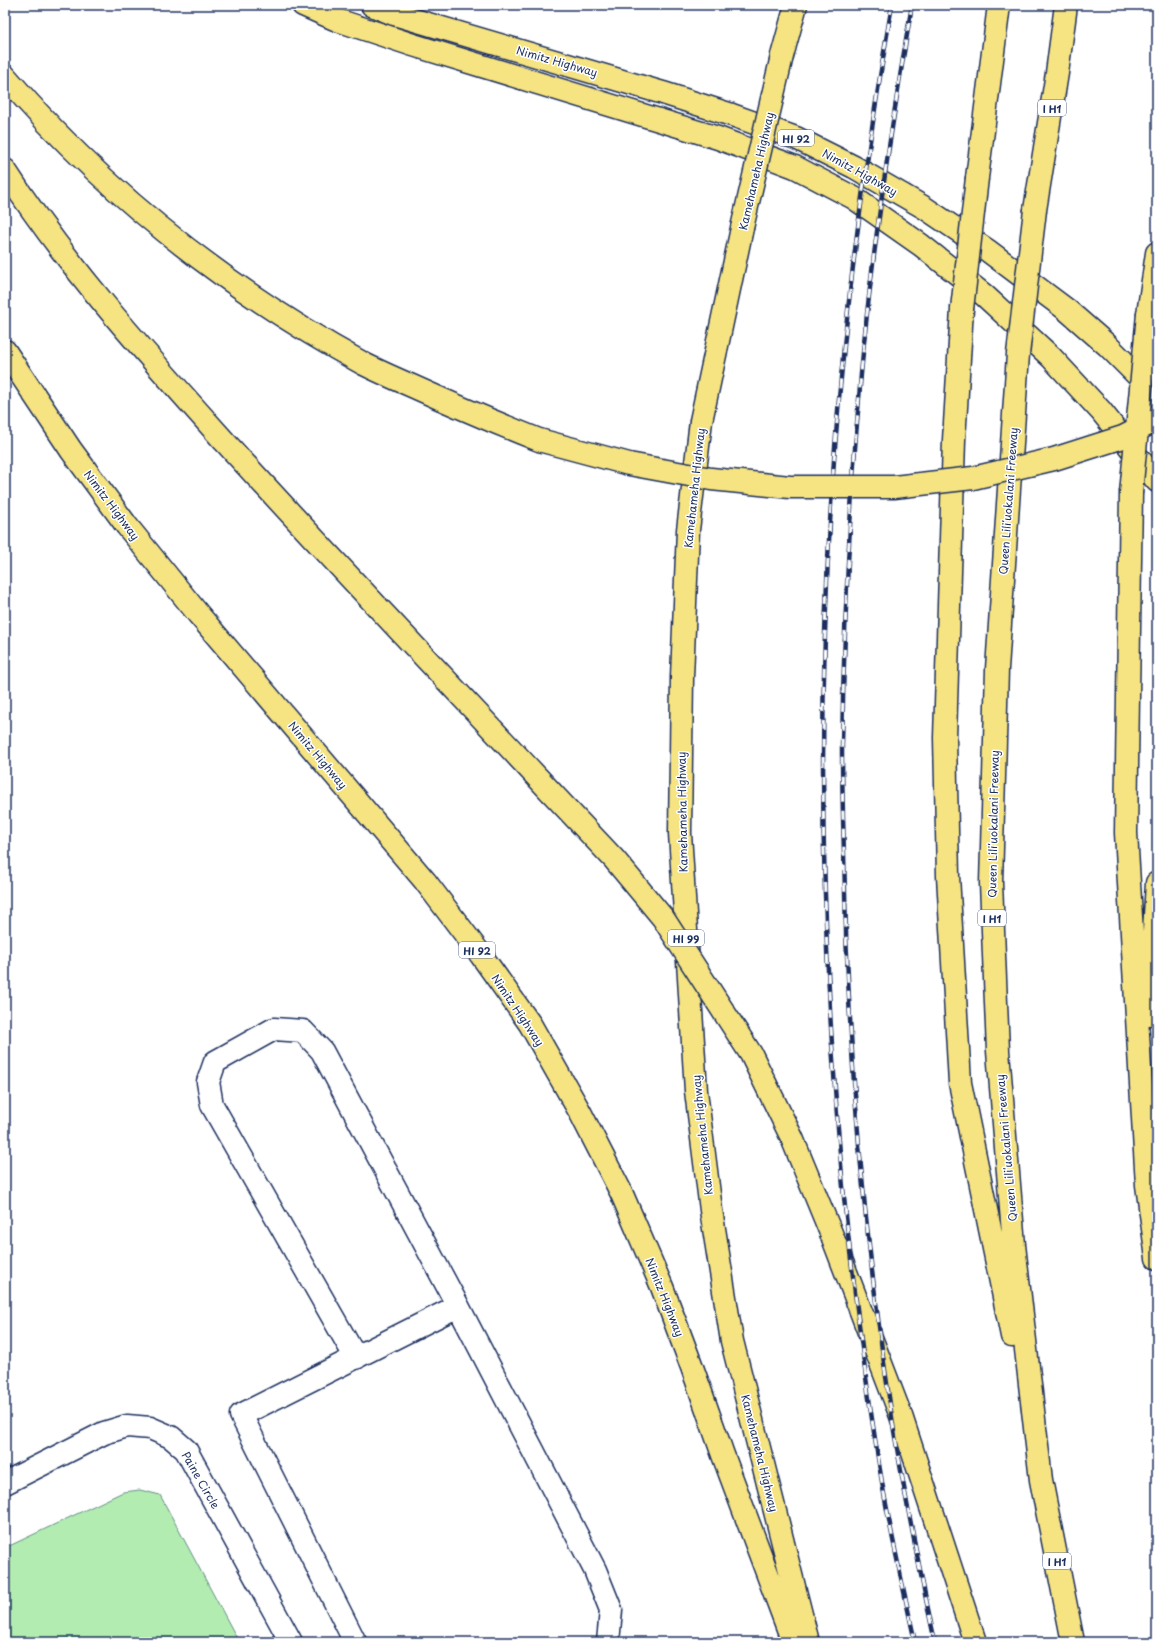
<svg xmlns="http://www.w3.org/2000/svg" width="1162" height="1647" font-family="'Playpen Sans',sans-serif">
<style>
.green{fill:#b2ecb0;stroke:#668e87}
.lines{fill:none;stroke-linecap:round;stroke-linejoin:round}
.minor-casing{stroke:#1b2f5e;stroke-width:25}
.major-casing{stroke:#1b2f5e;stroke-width:25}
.highway-casing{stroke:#1b2f5e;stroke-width:25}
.minor{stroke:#fff;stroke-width:22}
.major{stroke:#f6e381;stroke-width:22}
.highway{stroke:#f6e381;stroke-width:22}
.rail-casing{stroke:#1b2f5e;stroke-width:4.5}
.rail{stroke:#fff;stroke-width:3;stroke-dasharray:9;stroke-linecap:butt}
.major-bridge-casing{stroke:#1b2f5e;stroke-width:25;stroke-linecap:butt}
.highway-bridge-casing{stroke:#1b2f5e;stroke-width:25;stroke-linecap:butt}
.major-bridge{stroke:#f6e381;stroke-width:22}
.highway-bridge{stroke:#f6e381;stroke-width:22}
.labels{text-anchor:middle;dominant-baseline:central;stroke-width:3;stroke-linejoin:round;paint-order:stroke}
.shield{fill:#fff;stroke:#5f6d8e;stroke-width:1}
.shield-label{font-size:10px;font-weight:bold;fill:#1b2f5e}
.street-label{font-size:11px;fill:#1b2f5e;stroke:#fff}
</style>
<rect width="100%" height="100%" fill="#fff"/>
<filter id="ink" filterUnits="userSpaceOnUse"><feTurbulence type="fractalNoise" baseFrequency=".025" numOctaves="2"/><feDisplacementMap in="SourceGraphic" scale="8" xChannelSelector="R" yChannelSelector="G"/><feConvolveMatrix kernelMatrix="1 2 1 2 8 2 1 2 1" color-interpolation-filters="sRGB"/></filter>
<g filter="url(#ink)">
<path class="green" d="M140 1490 160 1495 239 1642H5V1548L123 1492Z"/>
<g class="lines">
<defs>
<path id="minor" d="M356 1358 212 1105 208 1082 215 1062 274 1029 303 1031 322 1051 458 1306
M5 1483 104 1433 127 1426 150 1428 171 1437 186 1450 291 1642
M355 1642 241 1415 458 1306 595 1570 611 1610 608 1642"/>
<path id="major" d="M372 5 394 14 663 93 732 115 796 138 854 167 925 208 987 250 1067 310 1107 345 1157 395
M782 56 796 5
M5 76C105 193 229 290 364 364 380 372 396 379 412 386 454 405 496 423 539 440
M742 228 701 421 688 530 682 677 680 833 696 1091 711 1210 732 1341 808 1642
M5 351 71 450 127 526 199 615 425 881 481 955 530 1024 580 1112 621 1192 662 1287 692 1367 723 1455 793 1642"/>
<path id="highway" d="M303 5 337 20 413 45 718 138 795 167 854 198 921 245 984 295 1051 357 1101 411 1157 481
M5 170C68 268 147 355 225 442 332 560 442 675 551 792
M977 178 999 5
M1035 210 1057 73 1066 5
M962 309 954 440 945 738 948 876 960 1083 1012 1336
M1148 314 1157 253
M1018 354 997 669 991 883 998 1051 1014 1245 1041 1480 1073 1642
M1131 493 1126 833 1147 1185 1157 1258
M1149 1014 1157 883
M792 1138 831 1233 901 1416 975 1642"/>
</defs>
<use href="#minor" class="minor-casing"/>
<use href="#major" class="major-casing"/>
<use href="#highway" class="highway-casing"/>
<use href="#minor" class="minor"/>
<use href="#major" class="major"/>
<use href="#highway" class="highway"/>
<defs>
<path id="rail" d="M892 5C876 97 862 190 851 283 821 535 816 791 832 1044 836 1104 840 1165 847 1225 857 1313 868 1401 883 1488 892 1539 904 1591 915 1642
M912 5C891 127 872 250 861 374 850 498 844 622 842 746 842 782 843 818 844 854 847 1046 864 1240 894 1431 906 1501 920 1572 935 1642"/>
</defs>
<use href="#rail" class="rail-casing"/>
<use href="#rail" class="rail"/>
<defs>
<path id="major-bridge" d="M742 228 782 56
M539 440 629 464 711 479 790 487H894L973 478 1054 459 1123 437 1157 420"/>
<path id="highway-bridge" d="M962 309 977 178
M1018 354 1035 210
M1131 493 1148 314
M551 792 614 859 663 918 751 1054 792 1138"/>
</defs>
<use href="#major-bridge" class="major-bridge-casing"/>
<use href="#highway-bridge" class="highway-bridge-casing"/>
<use href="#major-bridge" class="major-bridge"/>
<use href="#highway-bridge" class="highway-bridge"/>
</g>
</g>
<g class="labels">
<g class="shield">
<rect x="1038" y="100" width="28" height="16" rx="3"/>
<rect x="778" y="130" width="36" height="16" rx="3"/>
<rect x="978" y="910" width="28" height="16" rx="3"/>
<rect x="668" y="930" width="36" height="16" rx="3"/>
<rect x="459" y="942" width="36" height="16" rx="3"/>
<rect x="1043" y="1553" width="28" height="16" rx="3"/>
</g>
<g class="shield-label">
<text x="1052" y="108">I H1</text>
<text x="796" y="138">HI 92</text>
<text x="992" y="918">I H1</text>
<text x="686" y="938">HI 99</text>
<text x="477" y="950">HI 92</text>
<text x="1057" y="1561">I H1</text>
</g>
<g class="street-label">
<text transform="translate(557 61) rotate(16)">Nimitz Highway</text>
<text transform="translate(756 171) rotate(-77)">Kamehameha Highway</text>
<text transform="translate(860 172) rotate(29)">Nimitz Highway</text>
<text transform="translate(694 488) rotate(-84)">Kamehameha Highway</text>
<text transform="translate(1008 501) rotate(-86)">Queen Liliʻuokalani Freeway</text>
<text transform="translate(112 505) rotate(53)">Nimitz Highway</text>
<text transform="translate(318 755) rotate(50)">Nimitz Highway</text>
<text transform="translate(682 812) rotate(-91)">Kamehameha Highway</text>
<text transform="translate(993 824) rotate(-89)">Queen Liliʻuokalani Freeway</text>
<text transform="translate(518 1010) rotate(56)">Nimitz Highway</text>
<text transform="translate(702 1135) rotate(-96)">Kamehameha Highway</text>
<text transform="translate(1006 1148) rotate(-95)">Queen Liliʻuokalani Freeway</text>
<text transform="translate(665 1297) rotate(68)">Nimitz Highway</text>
<text transform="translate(760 1453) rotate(76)">Kamehameha Highway</text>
<text transform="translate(201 1480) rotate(60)">Paine Circle</text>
</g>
</g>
<rect width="1162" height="1647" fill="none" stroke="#fff" stroke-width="20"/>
<rect x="10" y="10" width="1142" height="1627" fill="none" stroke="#1b2f5e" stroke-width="1.5" filter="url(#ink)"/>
</svg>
